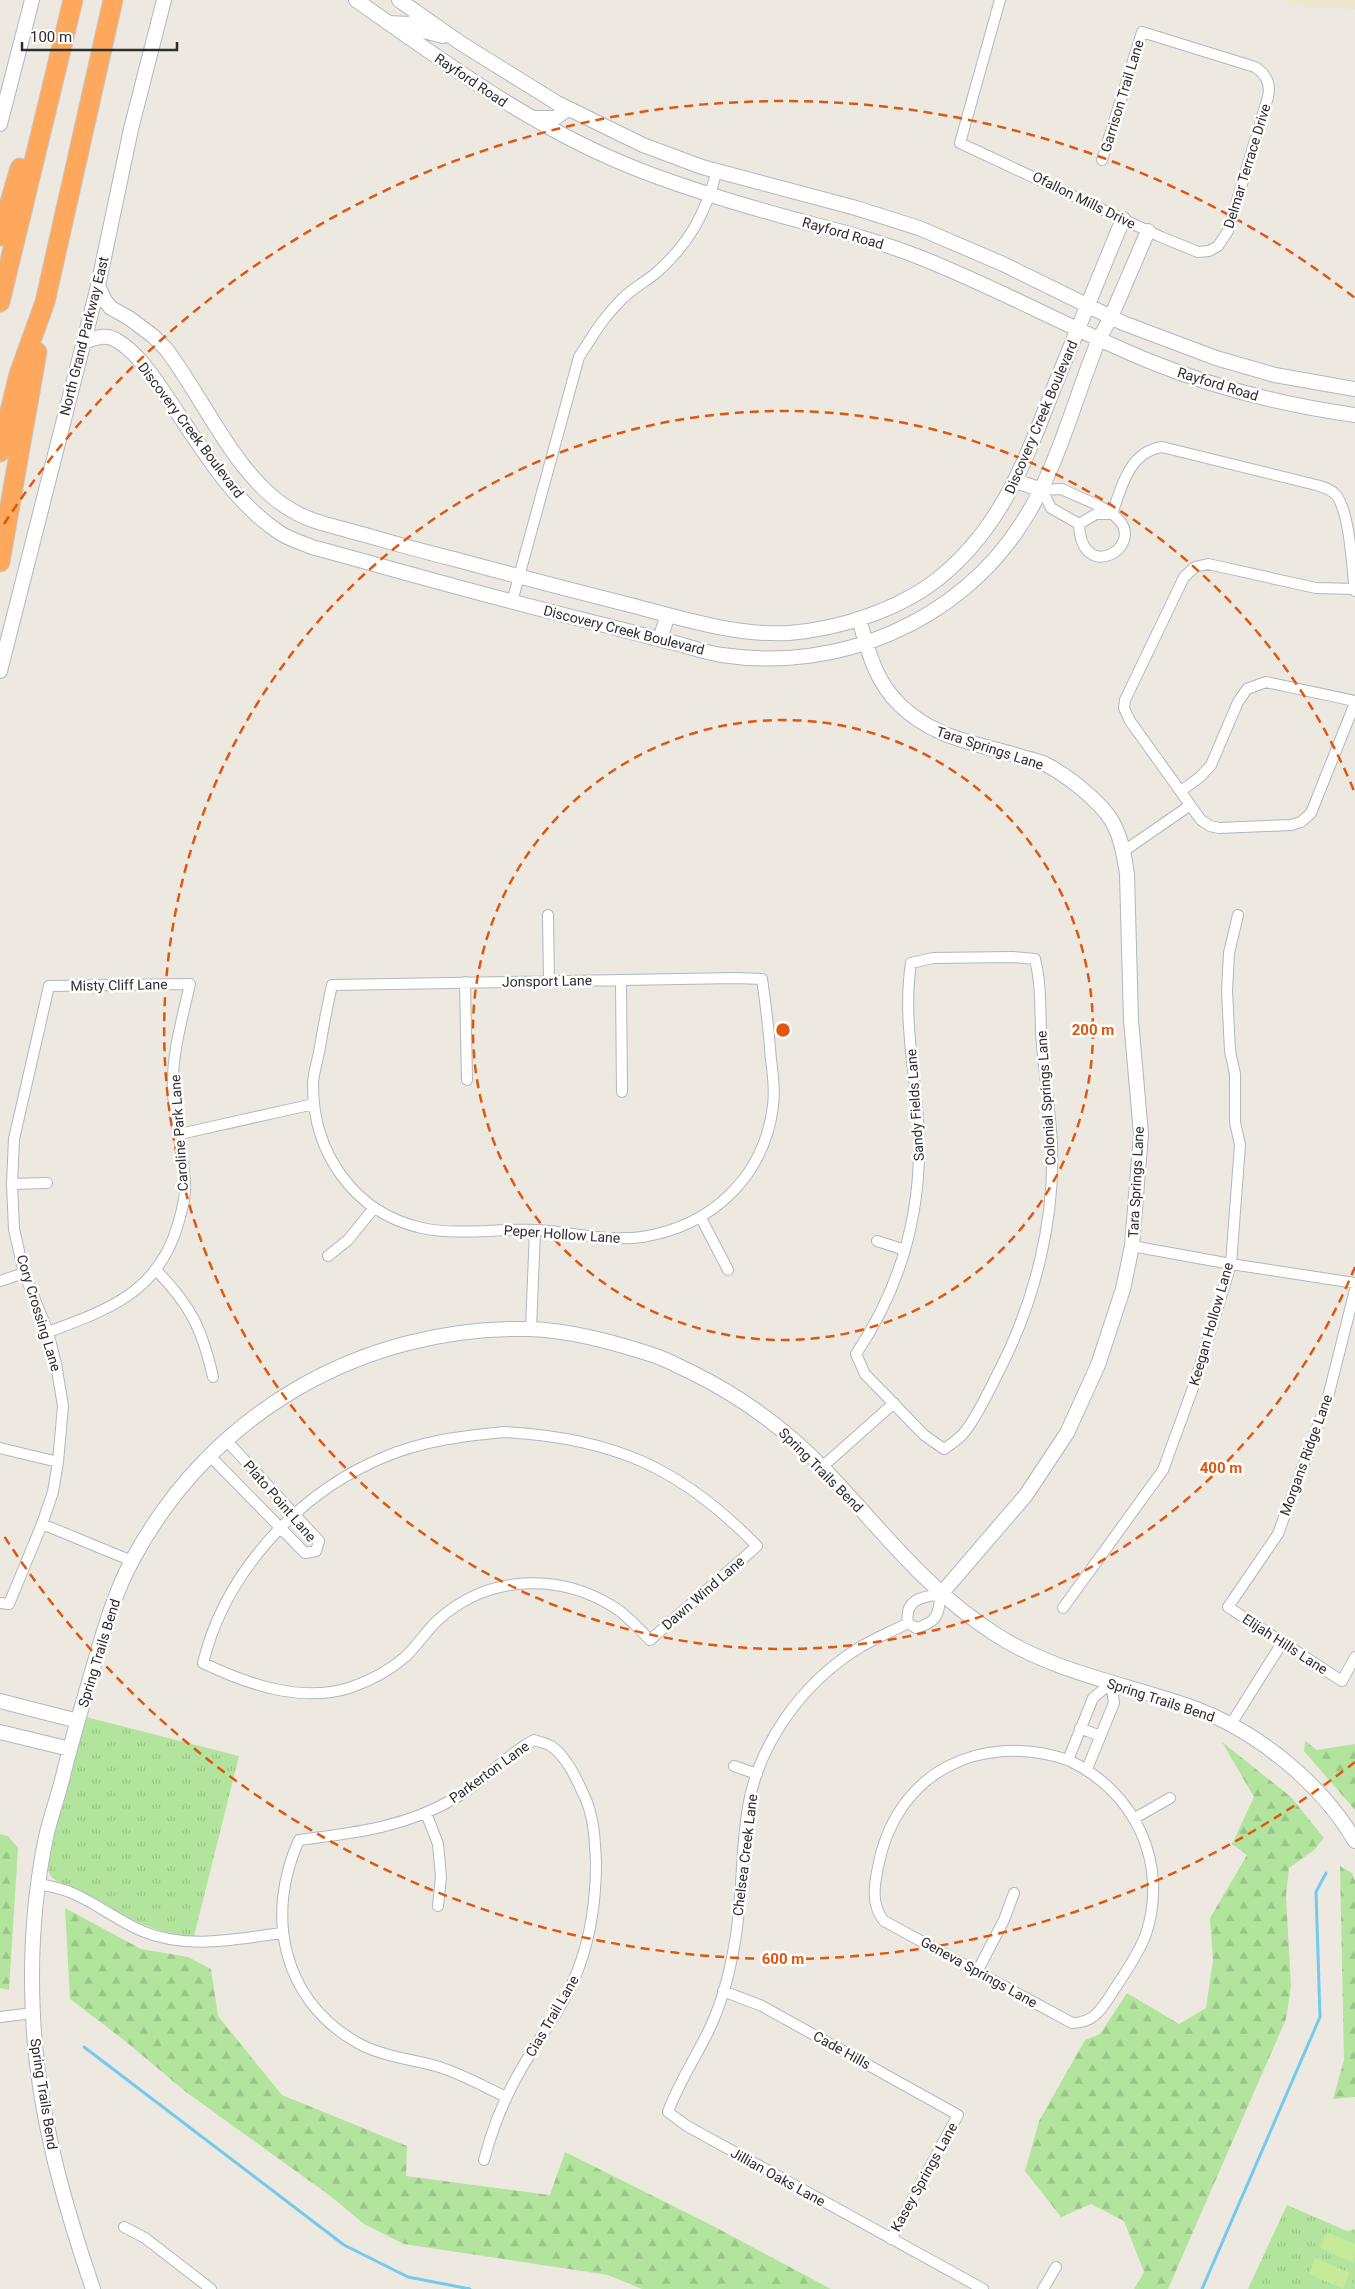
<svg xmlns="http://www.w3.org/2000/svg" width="1355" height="2289" font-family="Roboto,sans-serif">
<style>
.education{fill:#efe6d0}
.grass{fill:url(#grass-tufts)}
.forest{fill:url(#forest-firs)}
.pitch{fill:#c5eb9a}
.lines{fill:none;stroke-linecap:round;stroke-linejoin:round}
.stream{stroke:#75c9ee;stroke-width:3}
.street-casing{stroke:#b3b6c0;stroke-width:12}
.secondary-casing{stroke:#b3b6c0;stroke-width:16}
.highway-casing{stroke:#c8c8c8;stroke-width:21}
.street{stroke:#fff;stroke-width:10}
.secondary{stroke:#fff;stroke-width:14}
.highway{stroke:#fda85c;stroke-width:19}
.ring{fill:none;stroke:#df570e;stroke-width:2.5;stroke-dasharray:9 6}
.labels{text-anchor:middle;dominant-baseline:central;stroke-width:5;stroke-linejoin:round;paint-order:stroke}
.street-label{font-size:14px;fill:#2d2d2d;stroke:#fff}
.centre{fill:#df570e;stroke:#fff;stroke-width:2.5}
.ring-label{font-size:15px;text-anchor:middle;font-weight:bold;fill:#df570e;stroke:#fff;stroke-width:5;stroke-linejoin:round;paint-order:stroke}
</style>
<defs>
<pattern id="grass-tufts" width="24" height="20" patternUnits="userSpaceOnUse" patternTransform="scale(1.25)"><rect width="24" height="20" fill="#b3e49d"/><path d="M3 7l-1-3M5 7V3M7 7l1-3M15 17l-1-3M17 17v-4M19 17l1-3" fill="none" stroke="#9ac488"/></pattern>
<pattern id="forest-firs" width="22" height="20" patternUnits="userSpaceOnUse" patternTransform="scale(1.25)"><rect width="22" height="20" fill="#b3e49d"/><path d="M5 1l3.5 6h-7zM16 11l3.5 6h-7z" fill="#9ac488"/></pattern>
</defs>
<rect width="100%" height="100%" fill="#eee9e0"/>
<path class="education" d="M1285 0H1355V9L1312 8Z"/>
<path class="grass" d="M86 1717 239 1756 194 1936C180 1935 167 1933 153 1928 125 1919 102 1900 75 1888 66 1884 53 1883 49 1873 43 1858 79 1740 86 1717Z
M1287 2205 1347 2231 1355 2229V2289H1248Z"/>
<path class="forest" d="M1305 1741 1317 1750 1355 1744V1810L1304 1751Z
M1222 1742 1291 1797 1324 1838 1314 1850 1289 1868 1286 1896 1291 1986 1286 2019 1168 2289H1134L1144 2272 1124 2221 1091 2204 1061 2217 1025 2171 1039 2121 1085 2040 1100 2034 1127 1993 1179 2024 1206 2008 1213 1960 1210 1918 1247 1855 1232 1844 1254 1797Z
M0 1834 8 1836 18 1848 9 1990 0 1988Z
M1340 1866 1352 1873 1355 1881V2097L1333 2099 1344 2060Z
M65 1908 141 1949 188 1957 211 1969 218 2016 282 2095 407 2146 406 2176 550 2195 565 2152 713 2226 831 2289H642L608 2275 404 2244 364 2224 329 2195 186 2092 124 2040 70 1999Z"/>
<path class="pitch" d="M1327 2232 1355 2244 1354 2263 1320 2248Z
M1315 2258 1350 2273 1343 2289 1309 2274Z"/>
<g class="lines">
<path class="stream" d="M84 2047 344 2245 408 2277 470 2289
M1202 2289 1320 2017 1316 1892 1326 1873"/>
<defs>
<path id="street" d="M1000 0 960 143 1161 237 1198 252 1209 251 1218 246 1228 231 1268 97C1271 84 1266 74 1255 67L1142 32 1102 160
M1062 489C1077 497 1108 507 1119 520 1144 548 1081 584 1079 524L1051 508 1042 490Z
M1079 524 1096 514H1112C1122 486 1129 452 1162 447L1316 485C1323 487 1331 489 1336 495 1350 512 1352 568 1355 591
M1355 589 1316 588 1208 564 1195 567 1184 577 1125 700 1124 708 1130 721 1201 820 1210 826 1219 828 1291 825 1301 822 1311 813 1355 703
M512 602 579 357C594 334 602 319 622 299 632 289 645 282 656 273 689 244 706 213 717 170
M1181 791 1200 777 1211 765 1238 702 1247 689 1266 682 1355 701
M1124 851 1189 806
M548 915 549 981
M1013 957 1035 959C1041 983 1040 1006 1041 1031 1043 1068 1050 1106 1052 1144 1055 1222 1034 1304 998 1373 990 1389 974 1423 962 1435 957 1440 950 1445 944 1449L924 1435 865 1374 856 1354C903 1284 924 1204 918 1119 914 1067 903 1015 911 963L933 958Z
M736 978 762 979C766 1006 769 1033 771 1060 773 1074 775 1091 773 1106 764 1177 712 1226 642 1237 608 1242 571 1232 537 1230 499 1228 459 1236 422 1228 354 1213 313 1153 313 1085 313 1074 317 1063 319 1052 323 1029 327 1007 332 985Z
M621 980 622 1092
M465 982 467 1080
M180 1134 314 1104
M12 1184 47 1183
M701 1218 728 1270
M877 1241 905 1250
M1132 1246 1231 1264 1355 1283
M328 1256 348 1240 374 1208
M157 1271C191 1306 202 1329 213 1377
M0 1281 24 1273
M1355 1290 1327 1401 1278 1534 1228 1607 1342 1681 1355 1657
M531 1329 535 1230
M504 1432C613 1438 680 1467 757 1546L650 1640C638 1628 628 1616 614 1607 558 1572 488 1575 438 1620 426 1631 417 1646 405 1657 389 1671 370 1681 349 1688 301 1703 247 1684 203 1663 225 1573 297 1494 382 1458 421 1441 462 1436 504 1432Z
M0 1448 58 1462
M210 1456 305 1553 316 1551 319 1541 226 1440
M822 1467 894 1403
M42 1524 132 1561
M941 1594C938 1615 938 1622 916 1628L908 1623C904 1599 922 1597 941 1594Z
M0 1603 9 1604 42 1524 53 1492 58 1462 63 1406 56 1364 48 1332 24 1273 14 1229 12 1184 14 1139 49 986 190 984C182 1020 171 1056 173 1093 175 1123 183 1153 185 1183 186 1196 182 1211 178 1224 159 1292 108 1310 48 1332
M1063 1608 1163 1470 1194 1385 1231 1264 1240 1145 1235 1122V1074L1230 1051 1227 991 1229 953 1238 915
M908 1623C891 1632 873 1639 857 1649 802 1684 759 1743 748 1807 740 1854 743 1901 734 1947 729 1976 720 2008 707 2034 694 2060 678 2084 668 2112L687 2126 983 2289
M1231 1724 1282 1643
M1080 1728 1100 1736
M1068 1760C1135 1791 1169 1863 1146 1934 1139 1953 1127 1970 1116 1987 1103 2005 1097 2023 1072 2023L884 1921C871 1905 874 1886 878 1867 896 1772 980 1731 1068 1760L1093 1698 1111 1683 1114 1703 1087 1769
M734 1766 757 1774
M426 1813 438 1844 441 1877 438 1906
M1135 1818 1170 1798
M38 1884C50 1886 61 1888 72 1893 96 1903 118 1921 142 1931 187 1950 236 1939 282 1933
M978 1970 1004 1920 1014 1893
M723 1991 762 2006 958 2115 891 2239
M0 2017 33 2013
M484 2160C493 2126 505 2096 523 2066 542 2033 566 2003 579 1967 591 1934 596 1899 596 1863 595 1839 594 1815 583 1793 576 1778 566 1756 551 1746 547 1743 539 1742 534 1740 506 1755 485 1780 457 1797 407 1827 356 1833 299 1840 265 1915 282 1999 356 2042 380 2056 410 2059 436 2066 460 2073 483 2086 506 2097
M124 2227 145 2238 211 2289
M1043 2289 1056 2267"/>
<path id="secondary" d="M356 0C447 64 537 131 642 171 691 190 742 205 793 219 835 230 879 241 919 257 998 288 1071 329 1149 361 1215 388 1284 405 1355 415
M399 0 462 44 557 103 643 145 702 167 856 208 919 228 1003 264 1123 323 1216 358 1275 375 1355 389
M388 23 410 24 423 17
M408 37 424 31 443 36
M535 118H555L568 109
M0 124 32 0
M98 286 105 301 111 308 129 318 153 336 166 349C205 400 237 480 293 511 311 522 334 526 354 532 387 541 421 551 454 559 512 575 571 590 630 605 680 618 736 636 789 633 839 629 899 610 939 578 1006 524 1028 452 1059 375 1080 323 1102 271 1123 219
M83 342C94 339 105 333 116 340 139 353 156 381 171 403 202 449 233 502 280 533 289 539 302 543 312 547 400 571 487 596 576 618 609 626 642 635 675 643 691 647 706 653 722 655 838 673 959 622 1022 523 1058 468 1074 400 1099 339L1111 317 1148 231
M1016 481 1042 490
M859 619C868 650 875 681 899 704 933 738 975 743 1019 756 1027 759 1037 760 1045 764 1065 774 1093 796 1107 814 1120 830 1124 854 1127 874L1131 1020 1141 1134 1132 1246 1123 1289 1098 1365 1067 1433 1026 1495 941 1594
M660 639 668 615
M0 671 98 286 131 129 164 0
M0 1701 78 1721
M0 1732 70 1749
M93 2289C63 2201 37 2109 33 2016 30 1957 34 1895 46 1837 51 1815 59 1794 64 1772 72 1739 82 1707 91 1675 103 1635 113 1595 133 1559 212 1412 363 1326 529 1329 569 1330 612 1342 650 1354 664 1358 678 1366 691 1372 742 1397 787 1430 826 1471 880 1528 927 1591 995 1634 1055 1673 1127 1684 1194 1708 1257 1731 1321 1783 1355 1841"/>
<path id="highway" d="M0 236 20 168
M0 302 73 0
M0 452 19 374 45 302 113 0
M0 562 37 352"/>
</defs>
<use href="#street" class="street-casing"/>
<use href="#secondary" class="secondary-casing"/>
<use href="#highway" class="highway-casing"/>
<use href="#street" class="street"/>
<use href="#secondary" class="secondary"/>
<use href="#highway" class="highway"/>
</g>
<g class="ring">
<circle cx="783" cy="1030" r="310"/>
<path d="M1355 1267A619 619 0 1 1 1355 793"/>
<path d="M1355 1762A929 929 0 0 1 4 1536M4 524A929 929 0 0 1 1355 298"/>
</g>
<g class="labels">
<g class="street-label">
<text transform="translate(471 80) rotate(34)">Rayford Road</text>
<text transform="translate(1122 96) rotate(-73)">Garrison Trail Lane</text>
<text transform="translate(1247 166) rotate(-73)">Delmar Terrace Drive</text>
<text transform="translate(1084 200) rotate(26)">Ofallon Mills Drive</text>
<text transform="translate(843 233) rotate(16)">Rayford Road</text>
<text transform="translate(84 336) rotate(-76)">North Grand Parkway East</text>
<text transform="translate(1218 384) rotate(17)">Rayford Road</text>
<text transform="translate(1041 417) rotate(-67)">Discovery Creek Boulevard</text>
<text transform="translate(191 430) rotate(53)">Discovery Creek Boulevard</text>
<text transform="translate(624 630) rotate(14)">Discovery Creek Boulevard</text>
<text transform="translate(990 748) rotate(18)">Tara Springs Lane</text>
<text transform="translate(547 981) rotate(-1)">Jonsport Lane</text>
<text transform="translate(119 985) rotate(-1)">Misty Cliff Lane</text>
<text transform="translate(1046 1098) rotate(-94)">Colonial Springs Lane</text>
<text transform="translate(915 1105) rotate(-94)">Sandy Fields Lane</text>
<text transform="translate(179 1133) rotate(-94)">Caroline Park Lane</text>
<text transform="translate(1136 1182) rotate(-87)">Tara Springs Lane</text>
<text transform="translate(562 1234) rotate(4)">Peper Hollow Lane</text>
<text transform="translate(39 1313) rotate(73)">Cory Crossing Lane</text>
<text transform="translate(1211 1324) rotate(-74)">Keegan Hollow Lane</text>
<text transform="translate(1306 1455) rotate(-70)">Morgans Ridge Lane</text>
<text transform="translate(821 1470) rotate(45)">Spring Trails Bend</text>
<text transform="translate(280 1501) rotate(49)">Plato Point Lane</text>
<text transform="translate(703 1593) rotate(-41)">Dawn Wind Lane</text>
<text transform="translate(1285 1644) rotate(33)">Elijah Hills Lane</text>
<text transform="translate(99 1653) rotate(-73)">Spring Trails Bend</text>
<text transform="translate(1161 1700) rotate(18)">Spring Trails Bend</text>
<text transform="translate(489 1772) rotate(-36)">Parkerton Lane</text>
<text transform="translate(745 1855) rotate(-83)">Chelsea Creek Lane</text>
<text transform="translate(979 1972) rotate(29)">Geneva Springs Lane</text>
<text transform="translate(552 2016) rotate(-60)">Cias Trail Lane</text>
<text transform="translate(842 2050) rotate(29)">Cade Hills</text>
<text transform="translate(44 2094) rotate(81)">Spring Trails Bend</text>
<text transform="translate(778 2177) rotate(29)">Jillian Oaks Lane</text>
<text transform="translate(924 2177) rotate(-61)">Kasey Springs Lane</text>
</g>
</g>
<circle cx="783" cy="1030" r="8" class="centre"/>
<g class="ring-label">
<text x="1093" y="1035">200 m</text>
<text x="1221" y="1473">400 m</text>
<text x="783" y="1964">600 m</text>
</g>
<path d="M22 42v8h155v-8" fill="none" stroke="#2d2d2d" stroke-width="2.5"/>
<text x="30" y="42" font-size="15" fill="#2d2d2d" stroke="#ffffff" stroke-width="4" paint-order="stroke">100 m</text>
</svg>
